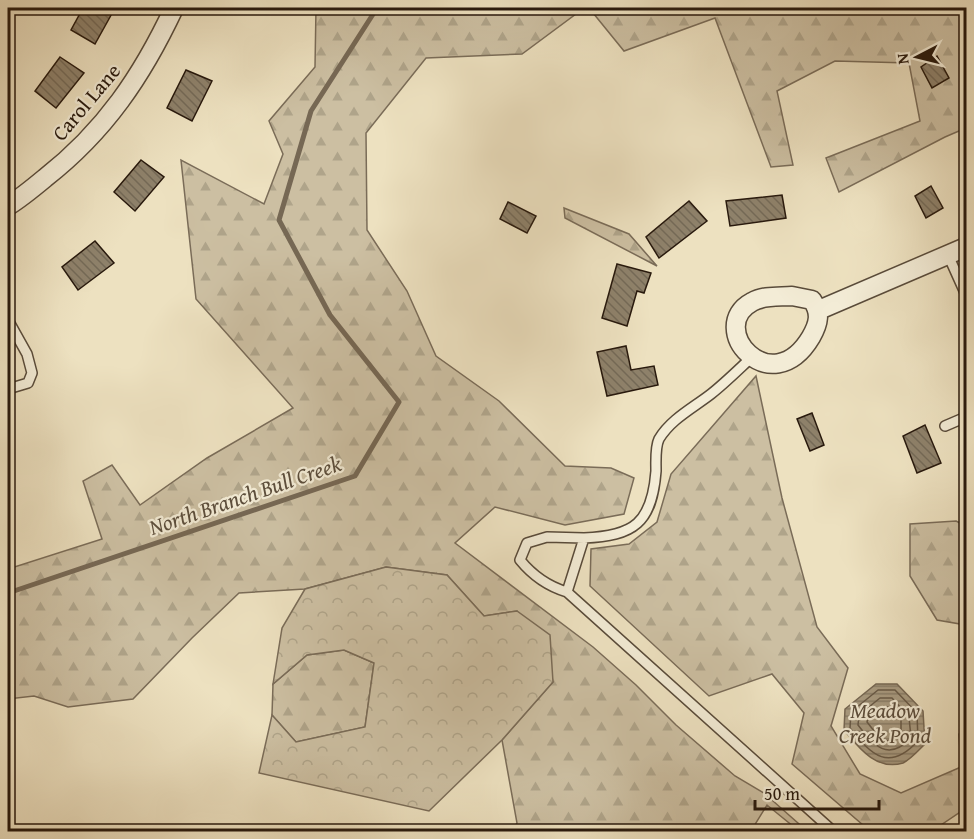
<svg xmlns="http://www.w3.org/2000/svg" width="974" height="839" font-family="'Gentium Book Plus',serif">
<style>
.forest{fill:url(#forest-firs);stroke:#7a6c58;stroke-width:1.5}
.park{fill:url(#park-crowns);stroke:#7a6c58;stroke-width:1.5}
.water{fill:url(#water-rules);stroke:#766854;stroke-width:1.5}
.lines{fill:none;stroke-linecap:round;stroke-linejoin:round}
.shore{stroke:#695b48;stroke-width:1.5}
.stream{stroke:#766854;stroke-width:5}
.building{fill:url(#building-back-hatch);stroke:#28190d;stroke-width:1.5}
.service-casing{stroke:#594b3a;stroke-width:12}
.minor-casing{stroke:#594b3a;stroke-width:21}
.service{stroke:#f3ecd6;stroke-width:9}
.minor{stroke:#f3ecd6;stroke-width:18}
.labels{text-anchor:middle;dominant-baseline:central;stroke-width:4.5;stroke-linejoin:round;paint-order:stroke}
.street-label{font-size:21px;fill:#28190d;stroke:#f3ecd6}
.water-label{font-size:22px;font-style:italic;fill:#5c4e3c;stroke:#f3ecd6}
</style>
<defs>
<pattern id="forest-firs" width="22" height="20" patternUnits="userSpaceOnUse" patternTransform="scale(1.5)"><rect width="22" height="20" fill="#ccbfa2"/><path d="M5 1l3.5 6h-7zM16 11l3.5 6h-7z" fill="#afa48a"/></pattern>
<pattern id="park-crowns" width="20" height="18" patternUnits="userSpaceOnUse" patternTransform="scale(1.5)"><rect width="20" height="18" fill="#ccbfa2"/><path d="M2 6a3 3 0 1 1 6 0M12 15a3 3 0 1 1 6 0" fill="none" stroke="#afa48a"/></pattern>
<pattern id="water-rules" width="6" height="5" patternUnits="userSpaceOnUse" patternTransform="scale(1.5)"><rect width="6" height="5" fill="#aa9d83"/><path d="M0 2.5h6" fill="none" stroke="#8a7f6a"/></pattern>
<pattern id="building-back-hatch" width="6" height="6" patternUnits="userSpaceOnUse" patternTransform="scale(1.5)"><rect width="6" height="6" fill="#8e816a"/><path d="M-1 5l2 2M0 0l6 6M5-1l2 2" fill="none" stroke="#746956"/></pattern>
</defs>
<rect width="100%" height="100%" fill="#ede1c0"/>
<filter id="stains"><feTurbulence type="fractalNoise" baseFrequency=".00333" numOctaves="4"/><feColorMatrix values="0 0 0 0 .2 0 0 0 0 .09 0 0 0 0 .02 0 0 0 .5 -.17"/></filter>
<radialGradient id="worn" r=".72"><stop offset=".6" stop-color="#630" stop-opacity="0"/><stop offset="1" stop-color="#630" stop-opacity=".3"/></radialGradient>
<path class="forest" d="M316 8H584L522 54 426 58 366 133 367 230 407 291 436 356 499 401 565 466 611 468 634 478 624 514 565 525 495 507 455 543 593 647 636 685 676 725 735 776 764 793 807 831H799L767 805 751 831H512L517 823 502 740 553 682 517 611 484 616 447 575 386 567 305 589 239 593 192 638 133 699 68 707 34 696 8 699V569L102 539 83 481 112 465 140 505 207 458 293 408 196 299 181 160 264 204 283 154 269 121 315 67Z
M589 8H966V128L945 137 839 192 826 158 920 121 909 63 835 61 777 91 793 165 771 167 715 18 624 51Z
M564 208 629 234 657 266 565 218Z
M756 376 782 498 817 627 848 668 831 726 860 774 901 793 961 767 959 734 966 728V808L932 831H870L792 764 804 713 772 674 709 696 590 586 591 549 629 544 657 522 671 474Z
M956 521 966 526V625L937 620 910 576V524Z
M344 650 374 663 365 727 296 742 272 715 273 684 307 655Z"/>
<path class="park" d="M386 567 447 575 484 616 517 611 550 635 553 682 502 740 429 811 259 773 272 715 296 742 365 727 374 663 344 650 307 655 273 684 282 628 305 589Z"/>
<path class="water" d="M876 684H897L923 711 925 744C919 750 910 760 903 763 876 771 859 748 844 730L845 709Z"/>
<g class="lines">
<path class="shore" d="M878 690H895L917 713 918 741C889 772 872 756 850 728L851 712Z
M880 698H892L909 717 911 738C888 762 874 746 858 725L859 715Z
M883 707H888L901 720V734C887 750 877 735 867 722L868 719Z"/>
<path class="stream" d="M8 593 355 476 399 402 330 315 279 220 311 111 377 8"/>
</g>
<path class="building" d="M83 8H115L95 44 71 30Z
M937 56 949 78 932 88 921 67Z
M60 57 84 73 56 108 35 91Z
M186 70 212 81 192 121 167 108Z
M141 160 164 177 135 211 114 192Z
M931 186 943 208 926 218 915 196Z
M782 195 786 218 730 226 726 201Z
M689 201 707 221 659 258 646 237Z
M508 202 536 216 527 233 500 219Z
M95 241 114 263 78 290 62 267Z
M617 264 651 273 644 293 637 291 627 326 602 318Z
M626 346 631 370 654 366 658 385 607 396 597 352Z
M812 413 824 445 810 451 797 419Z
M925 425 941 463 917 473 903 436Z"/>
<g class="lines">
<defs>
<path id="service" d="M948 255 966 295
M8 320 27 354 32 373 28 383 8 389
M752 357C739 369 725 383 711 394 693 408 671 419 659 439 655 447 656 461 656 471 652 523 634 536 584 538L567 592 834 832
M945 426 966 417
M567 592C547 586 533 576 520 560L527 543 547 537 584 538"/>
<path id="minor" d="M8 206C21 198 33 188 45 178 105 131 142 76 174 8
M792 296 812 300C821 313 819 323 811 337 771 404 705 327 752 302 764 295 779 297 792 296Z
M819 310 966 247"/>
</defs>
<use href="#service" class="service-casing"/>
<use href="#minor" class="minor-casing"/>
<use href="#service" class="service"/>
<use href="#minor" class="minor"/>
</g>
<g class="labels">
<g class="street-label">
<text transform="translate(86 102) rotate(-50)">Carol Lane</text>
</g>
<g class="water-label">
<text transform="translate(245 495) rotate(-19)">North Branch Bull Creek</text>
<text x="885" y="710">Meadow<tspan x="885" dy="25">Creek Pond</tspan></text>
</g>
</g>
<rect width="974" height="839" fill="none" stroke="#ede1c0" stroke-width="30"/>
<rect x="9" y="9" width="956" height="821" fill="none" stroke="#28190d" stroke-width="3"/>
<rect x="15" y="15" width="944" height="809" fill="none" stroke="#28190d" stroke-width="1.5"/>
<g transform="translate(917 57) rotate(263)" stroke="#f3ecd6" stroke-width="4.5" paint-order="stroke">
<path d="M0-4.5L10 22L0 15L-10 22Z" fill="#28190d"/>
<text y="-9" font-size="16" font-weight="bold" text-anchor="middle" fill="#28190d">N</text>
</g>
<path d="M755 800v9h124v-9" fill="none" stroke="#28190d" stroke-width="3"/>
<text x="764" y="800" font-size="18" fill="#28190d" stroke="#f3ecd6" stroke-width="4.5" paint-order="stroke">50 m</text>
<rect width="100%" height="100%" filter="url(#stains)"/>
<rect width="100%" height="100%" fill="url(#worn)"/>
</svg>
